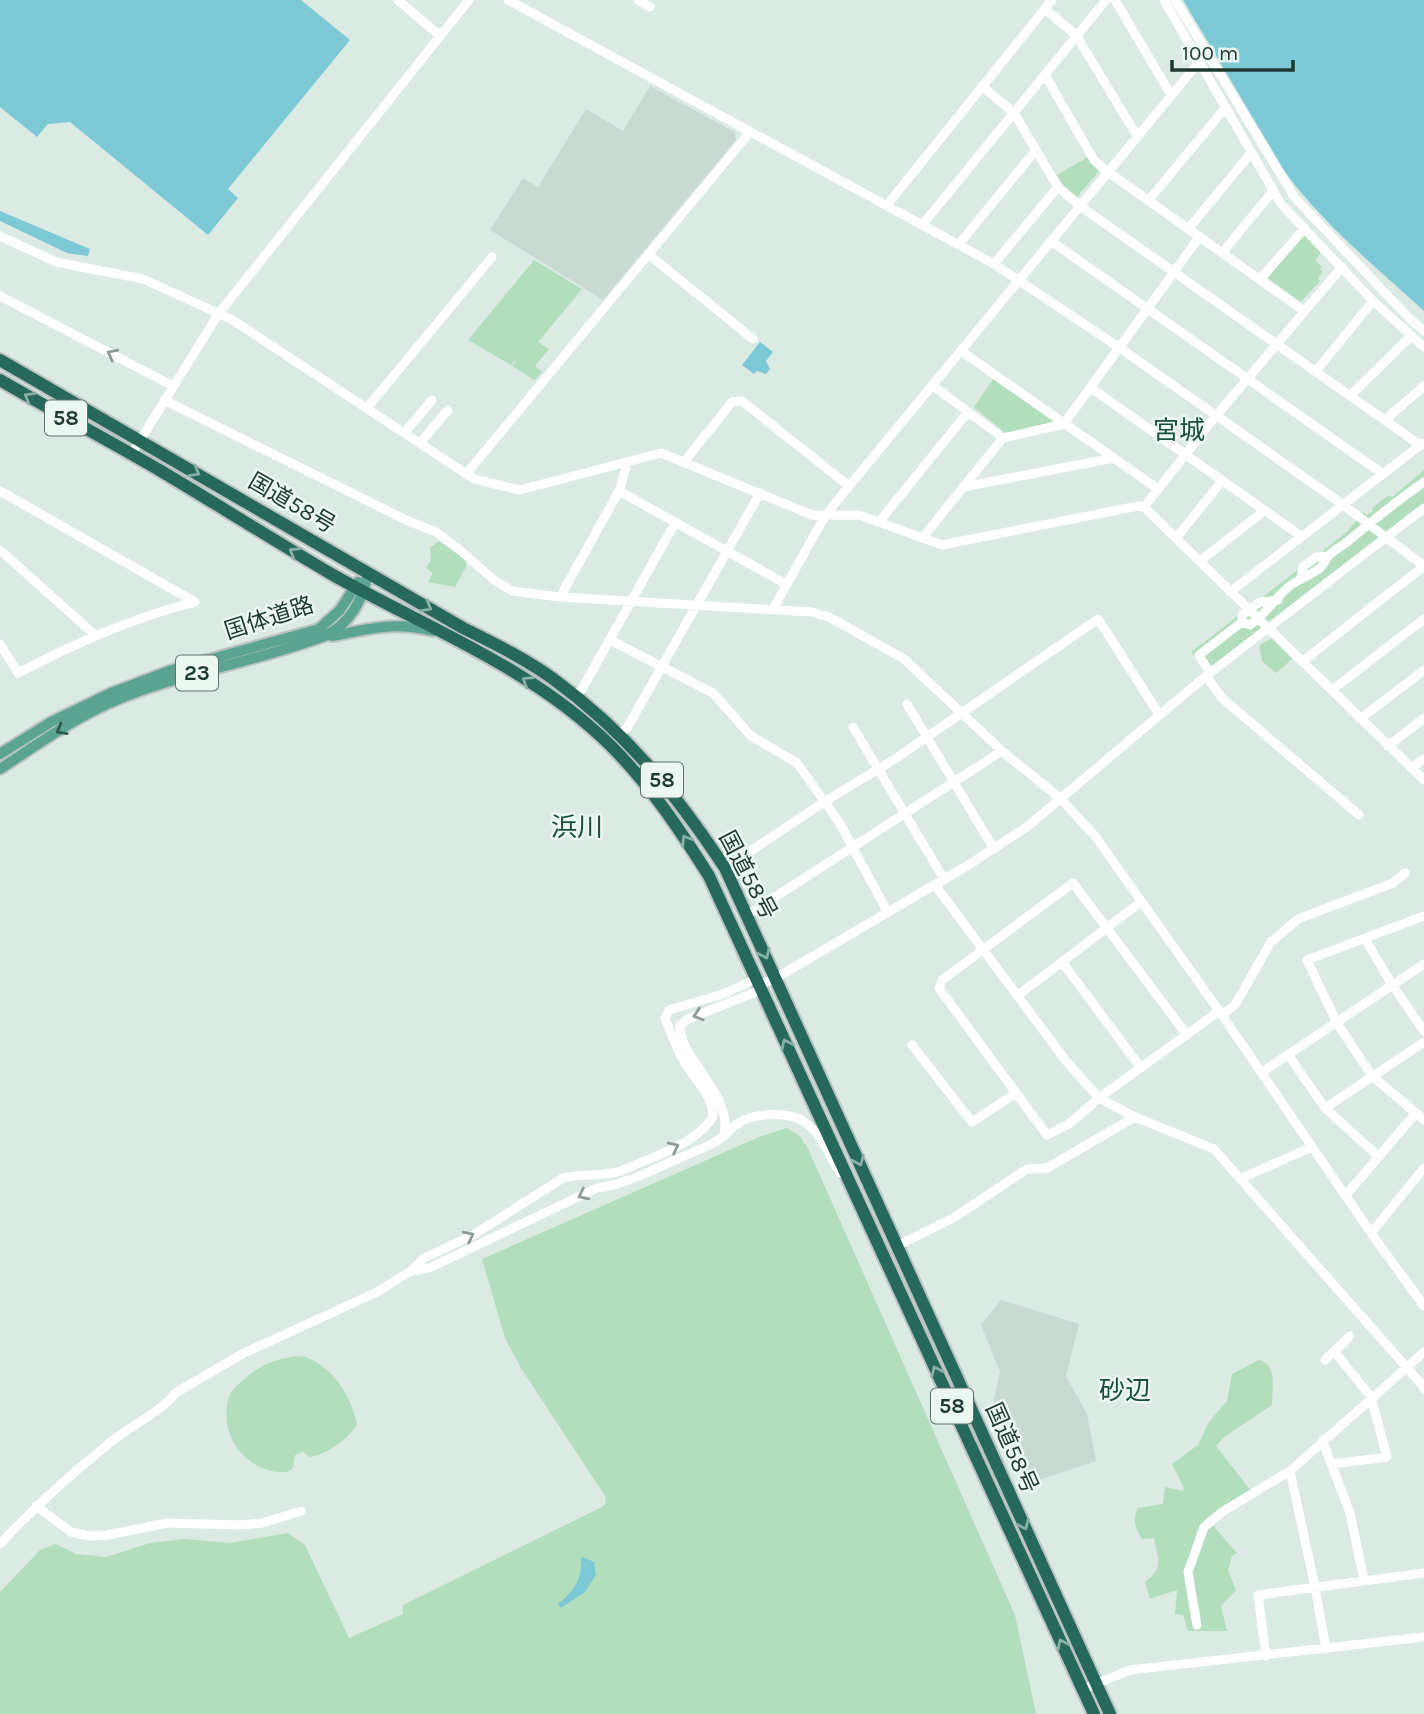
<svg xmlns="http://www.w3.org/2000/svg" width="1424" height="1714" font-family="Karla,'Noto Sans JP',sans-serif">
<style>
.built{fill:#cadad3}
.green{fill:#b2debd}
.water{fill:#7dc9d6}
.lines{fill:none;stroke-linecap:round;stroke-linejoin:round}
.major-casing{stroke:#bbc4c2;stroke-width:14}
.highway-casing{stroke:#bbc4c2;stroke-width:16}
.minor{stroke:#fff;stroke-width:9}
.major{stroke:#5ba491;stroke-width:10}
.highway{stroke:#26695b;stroke-width:12}
.oneway{stroke:#8e9c98}
.oneway2{stroke:#89b0a6}
.oneway3{stroke:#305a4e}
.labels{text-anchor:middle;dominant-baseline:central;stroke-width:5;stroke-linejoin:round;paint-order:stroke}
.shield{fill:#ecf7f1;stroke:#5b736b;stroke-width:2}
.shield-label{font-size:21px;font-weight:bold;fill:#1d3a32}
.street-label{font-size:23px;fill:#1d3a32;stroke:#ecf7f1}
.quarter-label{font-size:26px;fill:#174e40;stroke:#ecf7f1}
</style>
<rect width="100%" height="100%" fill="#dceae4"/>
<path class="built" d="M650 86 735 132 736 140 603 300 490 230 523 178 538 187 586 109 623 131Z
M1001 1300 1079 1324 1066 1376 1087 1414 1096 1461 1030 1483 993 1403 1000 1372 981 1325Z"/>
<path class="green" d="M1088 157 1093 166 1099 171 1077 197 1064 187 1057 175Z
M1304 235 1321 253 1315 260 1322 267 1320 269 1323 273 1318 278 1320 281 1301 302 1268 278Z
M534 260 582 289 538 342 549 349 535 366 542 372 534 380 512 366 517 358 511 365 468 340Z
M994 378 1053 419 1052 424 1005 433 974 407Z
M1424 470V508L1208 674 1191 652 1347 532 1363 512 1367 515 1373 511 1372 508 1389 495 1392 497Z
M439 541 467 561 466 567 455 587 428 582 433 573 426 568 431 560 430 548Z
M1273 638 1292 659 1276 673 1262 661 1259 645Z
M787 1128 801 1137 804 1144H806L1015 1615 1036 1714H0V1592L40 1550 56 1544 76 1554 106 1557 150 1543 185 1539 230 1543 288 1533 305 1545 349 1638 403 1614V1605L602 1507 606 1503 605 1496 521 1368 505 1338 482 1259 759 1137Z
M301 1356C331 1363 352 1396 357 1425 346 1440 328 1454 310 1457L303 1452 295 1455 293 1468 288 1472C248 1475 217 1436 229 1397 231 1390 238 1385 243 1380 261 1364 277 1358 301 1356Z
M1259 1360C1278 1365 1272 1389 1272 1405L1224 1437 1216 1446 1252 1492 1209 1521 1237 1553 1232 1556 1228 1570 1236 1590 1221 1606 1227 1631H1188L1183 1615 1175 1614 1177 1590 1150 1599 1145 1582C1164 1568 1158 1560 1154 1538L1142 1539C1135 1528 1132 1519 1138 1508L1163 1504 1165 1487 1183 1491 1184 1488 1172 1464 1198 1445 1209 1422 1227 1401 1232 1374Z"/>
<path class="water" d="M0 0H301L350 40 228 189 238 198 208 235 70 122 48 124 37 137 0 107Z
M1183 0H1424V311C1376 267 1324 225 1285 172Z
M0 211 90 249 88 256 67 253 0 221Z
M760 342 773 352 766 361 770 369 766 374 757 371 754 374 742 365Z
M583 1557 594 1562 596 1575 585 1592 561 1608 558 1604C573 1593 583 1578 581 1558Z"/>
<g class="lines">
<defs>
<path id="major" d="M332 636C370 629 394 621 433 631
M0 754 51 722 111 693 172 670 319 629 340 610 358 582
M0 769C38 744 78 715 121 698 188 671 260 661 327 635 351 622 363 599 368 573"/>
<path id="highway" d="M0 360 463 628C493 643 524 658 552 678 627 733 674 791 725 868L1110 1714
M0 380C53 411 108 440 161 471 218 505 275 541 333 575 427 628 533 668 611 746 650 785 680 830 709 876L1094 1714"/>
</defs>
<use href="#major" class="major-casing"/>
<use href="#highway" class="highway-casing"/>
<path class="minor" d="M398 0 440 36
M508 0 994 264 1120 348 1342 504 1424 566 1303 661
M638 0 650 7
M1115 0 1171 95
M1164 0 1281 204 1373 301 1424 347
M1175 0 1295 198 1411 320 1424 331
M1045 9 1076 35 1137 136
M1045 75 1094 160 1104 169 1304 311
M982 86 1014 113 1058 187 1080 206 1420 445
M1148 201 1226 107
M887 205 1052 0
M923 224 1106 0
M1189 228 1251 153
M0 236 56 262 143 279 231 319 474 479 520 490 661 453 812 515H859L942 545 1138 506 1144 507 1424 780
M1051 241 1383 474
M959 244 1036 150
M1222 253 1273 191
M648 254 753 339
M994 264 1058 187
M1260 279 1305 228
M0 296 173 386
M961 351 1158 489
M1316 371 1373 301
M932 385 1003 438
M1091 388 1301 536
M1350 396 1410 337
M164 400 406 520 436 532 460 550 494 580 512 591 560 597 812 612 829 617 904 659 1002 751 1060 798 1095 836 1222 1015 1371 1233 1424 1306
M367 408 492 257
M1385 420 1424 386
M404 433 432 400
M420 443 448 410
M131 455 219 313 469 0
M684 462 732 402 742 401 849 486
M466 474 750 132
M963 487 1114 458
M0 491 195 602C132 618 76 643 18 673L0 644
M619 491 626 468 625 462
M1144 507 1216 416 1342 267
M879 522 968 412
M923 537 1003 438 1064 424 1200 236
M1176 538 1222 481
M0 550 95 635
M1200 561 1264 511
M1301 577 1303 567 1316 557 1327 556
M1230 592 1423 443
M560 597 619 491 786 584
M773 609 825 516 836 502 1199 62
M1242 622V615L1260 602 1278 600
M610 640 713 693 751 736 797 763 839 822 887 911
M1210 673 1199 655 1242 622 1250 625C1264 615 1273 602 1284 591 1295 579 1309 577 1320 568 1325 564 1325 559 1329 555 1334 550 1341 547 1347 542 1372 521 1397 501 1424 482
M1206 676 1222 698 1359 815
M1332 690 1424 619
M574 697 582 689 675 523
M907 704 994 849
M1360 719 1424 670
M853 727 944 879
M619 734 627 728 760 493
M1388 746 1424 718
M1411 768 1424 759
M725 868 824 802 895 759 1098 619 1159 714
M935 885 1066 1061 1099 1098 1135 1117 1214 1149 1423 1386 1424 1390
M747 915 1002 751
M1365 939 1393 986 1424 1031
M1062 962 1141 1068
M759 985 776 978 970 864 1028 826 1206 676 1424 508
M1017 996 1141 902
M1222 1015 1235 1005 1271 942 1298 919 1393 883 1405 873
M1187 1035 1073 883 942 980 939 988 1047 1135 1069 1124 1099 1098 1103 1095 1215 1014 1220 1011
M912 1045 972 1122 1016 1093
M1289 1056 1325 1108 1379 1157
M1262 1072 1424 964
M1325 1108 1424 1042
M1416 1113 1372 1076 1337 1023 1307 960 1424 916
M724 1134C733 1095 679 1058 680 1026L688 1019 761 990
M1242 1178 1312 1147
M1346 1195 1416 1113 1424 1120
M1371 1233 1424 1168
M897 1246 955 1217 1027 1169 1047 1168 1135 1117
M411 1271 429 1268 597 1188C628 1184 656 1168 684 1156 695 1151 709 1147 718 1140 729 1133 735 1122 749 1118 766 1113 792 1112 806 1123 822 1135 830 1157 840 1173
M1325 1360 1350 1336
M1322 1440 1350 1513 1364 1580
M1332 1464 1387 1457 1371 1397 1334 1351
M1290 1471 1315 1587 1326 1649
M36 1506 71 1532 89 1536 108 1535 167 1523 240 1525 263 1523 301 1511
M0 1544C35 1506 72 1473 112 1441 134 1424 159 1413 177 1392L242 1354 377 1292 411 1271 424 1258 473 1235 563 1178C582 1173 602 1177 621 1171 649 1158 698 1144 713 1116 712 1095 696 1081 685 1063 676 1049 671 1033 665 1018L669 1010 723 994 756 979
M1197 1625 1188 1572 1204 1527 1222 1512 1290 1471 1424 1352
M1266 1656 1258 1595 1424 1573
M1083 1689 1130 1670 1424 1637"/>
<use href="#major" class="major"/>
<use href="#highway" class="highway"/>
</g>
<defs><path id="oneway-chevron" d="M-2-3.5L2.5 0L-2 3.5" fill="none" stroke-width="1.6" stroke-linecap="round" stroke-linejoin="round" transform="scale(1.75)"/></defs>
<g class="oneway">
<use href="#oneway-chevron" transform="translate(112 354) rotate(-153)"/>
<use href="#oneway-chevron" transform="translate(698 1015) rotate(162)"/>
<use href="#oneway-chevron" transform="translate(674 1147) rotate(-26)"/>
<use href="#oneway-chevron" transform="translate(583 1195) rotate(153)"/>
<use href="#oneway-chevron" transform="translate(469 1236) rotate(-27)"/>
</g>
<g class="oneway2">
<use href="#oneway-chevron" transform="translate(29 397) rotate(-150)"/>
<use href="#oneway-chevron" transform="translate(195 472) rotate(29)"/>
<use href="#oneway-chevron" transform="translate(294 552) rotate(-149)"/>
<use href="#oneway-chevron" transform="translate(427 607) rotate(30)"/>
<use href="#oneway-chevron" transform="translate(527 681) rotate(-148)"/>
<use href="#oneway-chevron" transform="translate(686 840) rotate(-122)"/>
<use href="#oneway-chevron" transform="translate(765 954) rotate(65)"/>
<use href="#oneway-chevron" transform="translate(786 1044) rotate(-115)"/>
<use href="#oneway-chevron" transform="translate(859 1161) rotate(66)"/>
<use href="#oneway-chevron" transform="translate(936 1371) rotate(-115)"/>
<use href="#oneway-chevron" transform="translate(1024 1525) rotate(66)"/>
<use href="#oneway-chevron" transform="translate(1062 1644) rotate(-115)"/>
</g>
<use class="oneway3" href="#oneway-chevron" transform="translate(61 730) rotate(150)"/>
<g class="labels">
<g class="shield">
<rect x="45" y="400.5" width="42" height="35" rx="5"/>
<rect x="176" y="655.5" width="42" height="35" rx="5"/>
<rect x="641" y="762.5" width="42" height="35" rx="5"/>
<rect x="931" y="1388.5" width="42" height="35" rx="5"/>
</g>
<g class="shield-label">
<text x="66" y="418">58</text>
<text x="197" y="673">23</text>
<text x="662" y="780">58</text>
<text x="952" y="1406">58</text>
</g>
<g class="street-label">
<text transform="translate(292 503) rotate(30)">国道58号</text>
<text transform="translate(269 618) rotate(-18)">国体道路</text>
<text transform="translate(748 875) rotate(62)">国道58号</text>
<text transform="translate(1012 1448) rotate(66)">国道58号</text>
</g>
<g class="quarter-label">
<text x="1179" y="430">宮城</text>
<text x="577" y="827">浜川</text>
<text x="1125" y="1390">砂辺</text>
</g>
</g>
<path d="M1172 60v10h121v-10" fill="none" stroke="#1d3a32" stroke-width="3.5"/>
<text x="1182" y="60" font-size="21" fill="#1d3a32" stroke="#ecf7f1" stroke-width="5" paint-order="stroke">100 m</text>
</svg>
